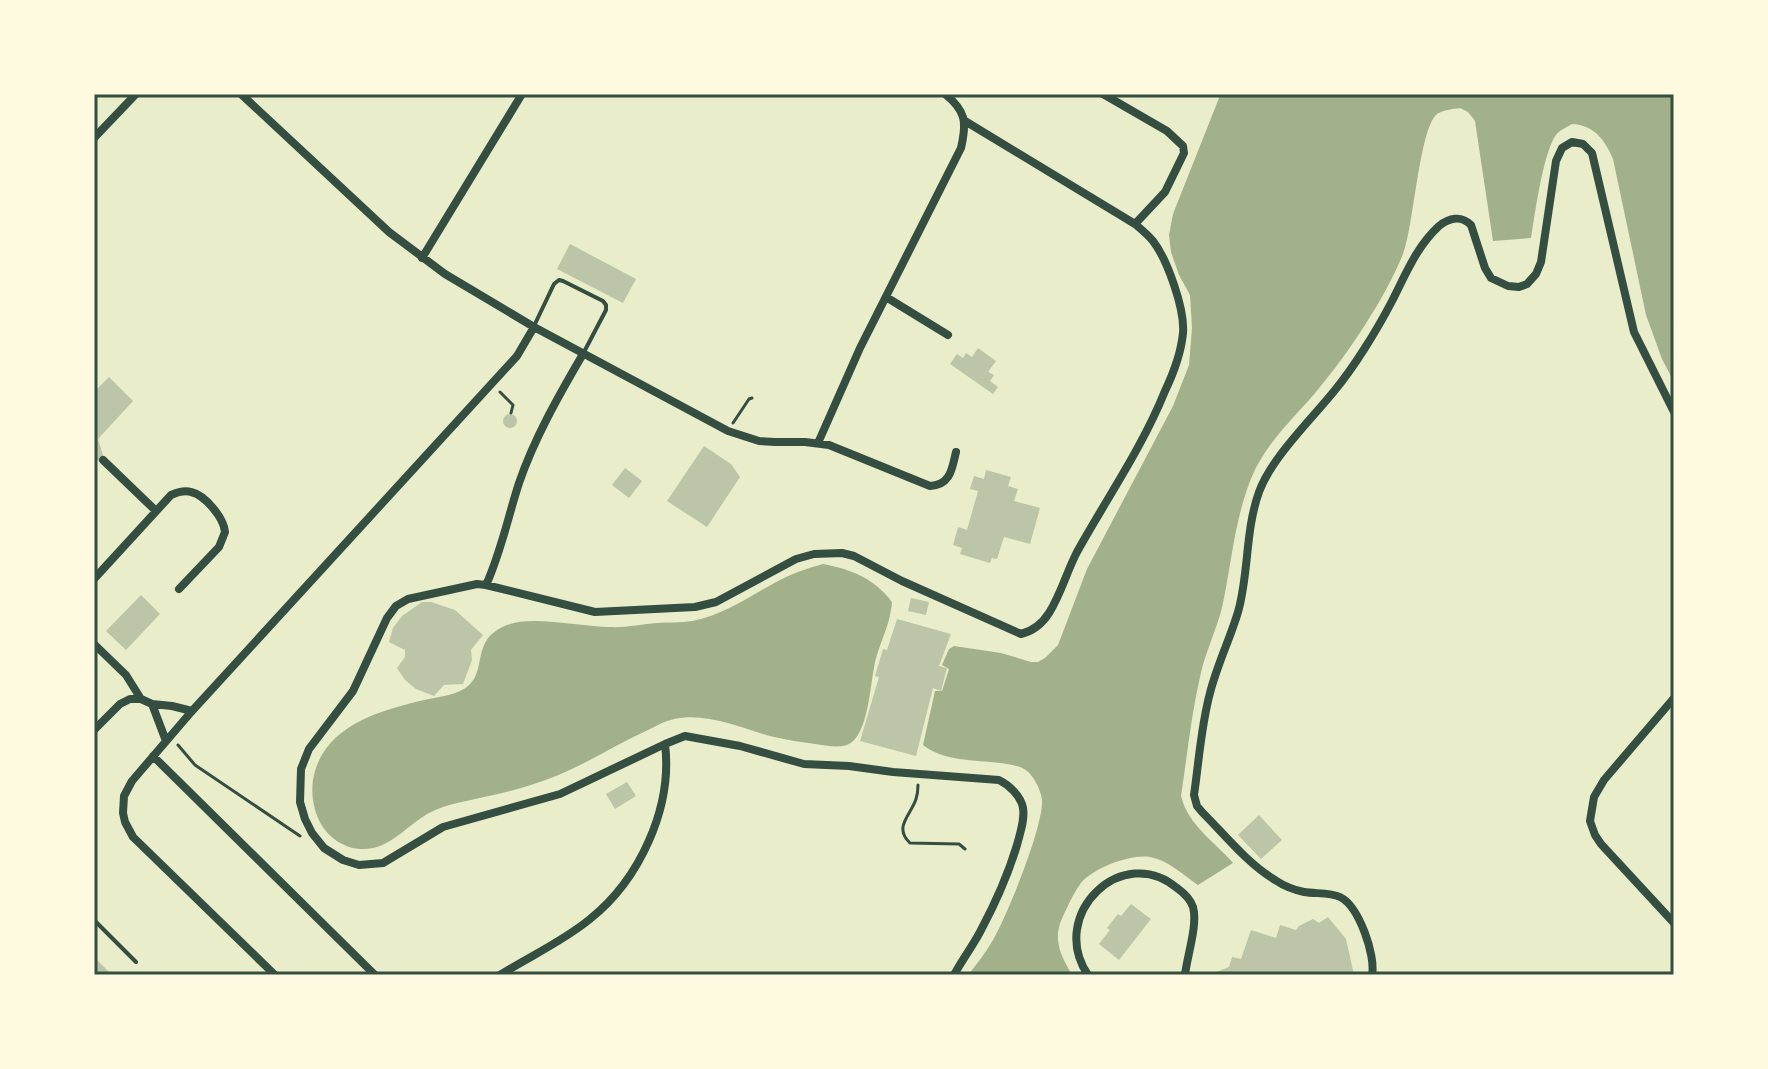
<svg xmlns="http://www.w3.org/2000/svg" width="1768" height="1069" font-family="'Open Sans',sans-serif">
<style>
.water{fill:#a3b18a}
.building{fill:#bcc5a7}
.lines{fill:none;stroke-linecap:round;stroke-linejoin:round}
.path{stroke:#344e41;stroke-width:3}
.service{stroke:#344e41;stroke-width:4}
.minor{stroke:#344e41;stroke-width:8}
.neatline{fill:none;stroke:#344e41;stroke-width:3}
</style>
<rect width="100%" height="100%" fill="#e9edc9"/>
<path class="water" d="M1219 94H1674V382L1662 359 1646 315 1613 159C1605 140 1594 125 1572 124 1567 127 1560 130 1556 135 1543 153 1535 214 1531 238L1493 241 1475 121 1468 112 1460 108C1453 109 1443 110 1437 114 1419 129 1414 226 1403 254 1385 299 1347 355 1316 392 1291 421 1262 447 1249 484 1234 524 1231 567 1222 608 1216 631 1205 653 1200 677 1191 716 1187 757 1181 796 1188 825 1215 842 1233 863L1198 885C1183 875 1168 860 1150 857 1130 854 1094 868 1081 883 1075 891 1070 901 1066 910 1061 920 1057 929 1058 940 1059 953 1066 964 1072 975H968C977 964 986 952 993 940 1007 916 1044 825 1042 800 1041 790 1033 774 1024 769 1017 765 1007 764 1000 763 974 760 943 761 923 745L935 691H942L949 669 942 665 949 649 954 646 1001 653 1031 662H1038L1045 658 1058 645 1087 569 1173 406 1189 365 1192 328 1190 295 1179 275 1171 252 1169 235 1173 214 1219 98Z
M823 564C851 569 875 579 892 602 890 628 878 644 874 668 870 687 868 734 849 744 839 749 825 745 815 744 801 742 787 740 774 737 742 729 708 712 674 719 665 721 656 726 648 730 617 744 588 763 556 776 533 785 509 792 484 797 467 801 447 804 431 812 407 824 390 851 360 849 344 848 329 838 321 824 312 808 310 788 315 771 329 724 382 710 424 700 437 697 452 696 464 689 490 673 468 640 507 625 533 615 581 627 610 627 625 628 642 624 657 623 669 622 681 623 692 621 724 615 750 596 778 581 793 573 808 568 823 564Z"/>
<path class="building" d="M570 244 636 279 623 303 557 269Z
M978 348 996 361 988 372 994 375 990 381 998 387 993 394 950 364 957 354 963 358 966 353 972 357Z
M109 377 133 401 98 439 103 455 94 464V392Z
M503 421a7 7 0 1 1 14 0a7 7 0 1 1-14 0Z
M704 446 731 464 740 477 707 527 667 501Z
M625 468 642 481 629 498 612 485Z
M986 470 1011 477 1008 486 1018 489 1014 501 1040 508 1030 544 1004 537 997 559 992 558 990 563 960 554 962 548 953 545 958 527 967 530 978 491 970 489 974 476 984 479Z
M141 595 160 614 126 650 106 631Z
M911 598 929 602 926 615 908 611Z
M422 602H431L455 610 483 635 471 650 472 660 463 684 444 685 434 696 416 689 405 680 397 668 405 657V650L389 642 393 628 402 616Z
M897 619 951 634 939 666 947 668 941 691 933 688 916 756 860 741 879 677 875 676 883 649 887 650Z
M627 782 636 796 615 809 606 794Z
M1259 815 1282 840 1261 859 1238 835Z
M1131 904 1151 919 1119 960 1099 944 1110 930 1107 928 1118 914 1121 916Z
M1328 917 1346 939 1354 975H1209L1229 967 1232 957 1241 959 1251 930 1276 938 1280 925 1296 930 1299 926 1313 919 1319 923Z
M94 957 112 975H94Z"/>
<g class="lines">
<path class="path" d="M500 392 513 405 511 413
M733 423 749 399 752 398
M178 745 195 765 300 836
M918 785C918 791 918 793 916 799 911 815 893 827 910 843L959 844 965 849"/>
<path class="service" d="M534 326 554 284 559 280 563 281 603 301 606 305V310L584 352
M94 920 136 962"/>
<path class="minor" d="M241 94 389 232 445 274 534 327 728 431 759 441 775 442H805L829 445 930 486C951 485 952 468 956 452
M1103 94 1167 131 1183 146 1184 153 1165 192 1135 224
M94 138 136 94
M422 258 522 94
M886 297 948 335
M818 443 860 348 961 148C967 122 966 111 945 94
M103 460 156 511
M94 579 171 495C178 492 184 490 191 492 205 495 224 518 225 532L219 547 179 589
M486 585C501 552 508 517 519 483 534 439 559 395 583 354
M94 644 126 675 141 699
M1674 698 1604 780 1594 797 1590 821 1595 835 1601 844 1674 923
M152 704 166 741
M94 730 120 704 130 699H141L152 704 172 706 192 711
M665 744 560 794 443 827 383 863 359 865 343 860 324 848 312 833 305 819 300 802 301 769 309 749 353 691 387 618 396 606 408 599 477 584 486 585 595 612 695 607 716 602 796 559 814 554 842 553 854 556 902 581 1021 634C1033 631 1042 624 1049 613 1061 594 1067 571 1077 552 1107 498 1142 448 1165 391 1174 372 1181 354 1183 333 1185 309 1167 259 1153 241 1148 235 1141 229 1135 224L965 121
M153 756 375 975
M275 975 133 837 125 822 123 813 124 796 132 781 192 711 517 356 534 327
M500 975C530 956 562 942 590 919 639 880 673 808 665 744L685 736 740 746 804 764 849 766 893 772 999 780C1009 785 1021 796 1023 808 1025 820 1020 833 1017 845 1008 875 995 904 980 932 972 947 962 960 954 975
M1088 975C1047 914 1123 842 1177 888 1184 893 1190 898 1193 907 1198 925 1187 956 1185 975
M1372 975C1376 956 1359 906 1340 897 1330 892 1315 894 1304 892 1294 890 1284 886 1275 880 1247 863 1225 835 1202 812L1197 806 1194 795C1199 761 1201 726 1210 693 1217 665 1230 639 1238 612 1249 574 1245 531 1259 492 1272 457 1311 420 1335 390 1354 367 1377 330 1391 303 1405 276 1416 247 1439 226 1449 218 1461 215 1471 225L1485 268 1491 278 1508 286 1519 287 1527 284 1536 274 1541 262 1556 161 1562 148 1572 142 1583 144 1592 153 1634 332 1674 412"/>
</g>
<rect width="1768" height="1069" fill="none" stroke="#fefae0" stroke-width="192"/>
<rect x="96" y="96" width="1576" height="877" class="neatline"/>
</svg>
